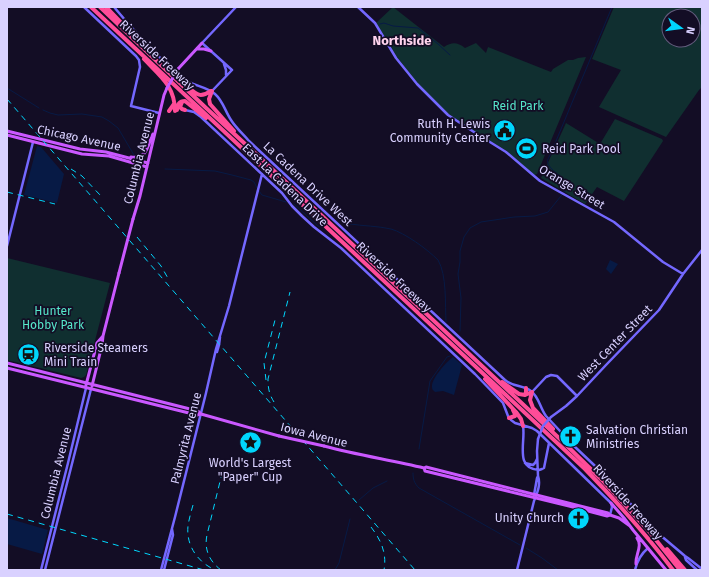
<svg xmlns="http://www.w3.org/2000/svg" width="709" height="577" font-family="'Fira Sans',sans-serif">
<style>
.green{fill:#102f30;fill-rule:evenodd}
.water{fill:#071a45}
.lines{fill:none;stroke-linecap:round;stroke-linejoin:round}
.stream{stroke:#071a45;stroke-width:1}
.secondary{stroke:#7468ff;stroke-width:2.5}
.primary{stroke:#ca58ff;stroke-width:3}
.highway{stroke:#ff4c98;stroke-width:4}
.rail{stroke:#00d6fc;stroke-width:1;stroke-dasharray:6 5;stroke-linecap:butt}
.secondary-bridge{stroke:#7468ff;stroke-width:2.5}
.primary-bridge{stroke:#ca58ff;stroke-width:3}
.labels{text-anchor:middle;dominant-baseline:central;stroke-width:3.5;stroke-linejoin:round;paint-order:stroke}
.street-label{font-size:12px;fill:#d9d1ff;stroke:#130d25}
.park-label{font-size:12px;fill:#56e7ca;stroke:#130d25}
.poi-label{font-size:12px;fill:#d9d1ff;stroke:#130d25;text-anchor:start}
.neighbourhood-label{font-size:13px;font-weight:bold;fill:#ffd3ed;stroke:#130d25}
</style>
<rect width="100%" height="100%" fill="#130d25"/>
<path class="green" d="M393 7 444 47C452 42 457 42 465 48L476 43 486 53 488 47 551 72 553 69 568 60H573L578 58 586 57 537 174 534 175 507 151 471 130 446 112 418 84 397 57 376 23Z
M614 7H702V87L699 90 666 137 599 107 621 70 592 59ZM669 16H693V40H669Z
M615 119 662 139 663 141 624 201 597 187 585 204 541 178 566 123 600 144Z
M7 258 110 283 86 375 84 377 81 378 7 360Z"/>
<path class="water" d="M37 146 41 147 64 174 57 203 24 195Z
M610 260 618 264 611 274 606 269Z
M453 357 462 365 454 395 443 391 435 392C433 390 432 390 432 387 431 379 447 361 453 357Z
M7 518 48 530 42 554 7 544Z"/>
<g class="lines">
<path class="stream" d="M380 24 384 23 393 26 418 28 438 44 450 55
M7 88 39 108
M43 110 50 113 58 115 82 114 102 117 109 121 118 128 134 155
M165 169 215 171 232 175 251 180 254 182 257 188
M259 191 262 195 286 202
M294 204 318 226 322 227
M350 224C363 226 378 226 391 229 405 233 427 249 438 260 447 275 445 305 446 322
M460 331 461 298 458 274 460 262V251L464 237 470 228 481 222 501 219 514 217 535 216 548 212 565 191 567 187 565 180C560 175 545 167 548 159 548 159 551 153 551 153L612 7
M419 449 430 381 447 357 450 356
M413 473C413 479 414 483 419 488L520 545
M359 500 373 488 387 481
M526 548 542 558 558 570
M335 570 339 563 350 519"/>
<path class="secondary" d="M84 7 136 56 139 60 140 67 131 106 159 113
M114 7C135 32 157 57 182 78 192 86 206 86 215 94 223 101 225 111 231 120 236 128 243 134 249 141L505 380C513 387 523 385 531 391 539 397 540 408 546 416L574 446 613 483 629 502 653 529 685 556 688 558 702 569
M358 7 375 23 396 58 417 84 448 115 477 134 506 152 540 181 614 222 663 262 683 274
M224 64 226 70V75
M212 91 232 70 202 43 236 7
M185 110 194 112 201 117 282 193 292 206 302 216 314 227 341 248 475 374 503 403 508 416 511 420 515 423 532 428 537 431 611 503 612 507 610 515
M7 246 33 142
M217 352 219 345 220 337
M532 392 546 377 551 375 557 376 577 396
M551 417 566 406 577 396 606 365 659 310 683 274 702 250
M523 426C526 441 514 469 539 470
M525 463 533 465 535 463 537 459
M539 470 542 469 544 468 549 443
M534 495 537 478 538 476
M685 557 686 560 697 570
M41 570 68 463 86 388
M45 570 91 389
M161 570 175 517 206 393 216 349 229 306 262 174
M164 570 173 535 172 529
M517 570 534 501C537 493 541 485 538 476L537 451 538 439
M635 570C637 561 641 554 648 548"/>
<path class="primary" d="M197 49H204L211 51
M178 69 202 43
M7 131 80 149 106 152 148 163
M7 135 74 152 82 154 109 156 147 167
M131 157C148 159 147 146 153 134
M133 219 140 196 164 95 167 88
M7 363 198 411 201 414 279 436
M7 368 197 415 201 414
M86 385 97 343 103 336
M92 386 102 345 103 336 119 273
M324 446C357 455 391 460 424 468L426 467 608 513 610 515 619 518 630 526
M424 468 425 471 569 506 607 516 610 515
M611 503 624 518 633 530 666 570
M636 564C635 555 643 546 637 538"/>
<path class="highway" d="M91 7 585 469C616 501 646 534 673 570
M100 7 205 107 256 154 561 440 602 480 648 530 680 570
M106 7 129 31
M144 59C160 76 175 86 175 111
M188 87C197 95 200 98 211 91
M212 91 209 99 210 104 234 131
M182 102 180 107 182 109 185 110
M177 110C178 104 179 101 185 101L206 118
M169 111 174 104
M485 379 516 412 521 419 523 426
M502 382 519 394 525 395 532 392
M532 392 530 400 533 408 553 429
M525 395 526 392V388
M509 418 515 416V414L513 410
M667 549 685 570"/>
<path class="rail" d="M7 99 415 570
M71 169 82 176 101 196
M7 192 55 204
M137 237 161 266 169 280
M266 380 264 363 275 320
M274 402C269 394 268 388 268 379L290 292
M193 505C191 512 189 519 188 526 186 545 197 561 213 569
M7 514 204 570
M371 527C381 540 387 553 384 570
M221 570C209 561 204 549 207 535L225 461"/>
<path class="secondary-bridge" d="M538 439 543 426 551 417"/>
<path class="primary-bridge" d="M167 88 178 69
M119 273 133 219
M279 436 324 446"/>
</g>
<defs>
<symbol id="civic-disc" viewBox="-11 -11 22 22"><circle r="9.5" fill="#00d6fc" stroke="#130d25"/><path d="M-.6-6.5H3V-4.5H.6V-3L4-1V1h2V6H-6V1h2V-1L-.6-3ZM-1.2 2.5V6h2.4V2.5Z" fill="#111"/></symbol>
<symbol id="stadium-disc" viewBox="-11 -11 22 22"><circle r="9.5" fill="#00d6fc" stroke="#130d25"/><path d="M0-5a6.5 5 0 1 0 0 10a6.5 5 0 1 0 0-10ZM-3.5-1.8h7v3.6h-7Z" fill="#111"/></symbol>
<symbol id="station-disc" viewBox="-11 -11 22 22"><circle r="9.5" fill="#00d6fc" stroke="#130d25"/><path d="M-3-6H3Q5-6 5-4V2Q5 4 3 4L4.5 6H3L1.5 4h-3L-3 6H-4.5L-3 4Q-5 4-5 2V-4Q-5-6-3-6ZM-3.5-4v3h7v-3ZM-3.5 1v1.5H-2V1ZM2 1v1.5H3.5V1Z" fill="#111"/></symbol>
<symbol id="church-disc" viewBox="-11 -11 22 22"><circle r="9.5" fill="#00d6fc" stroke="#130d25"/><path d="M-1.2-6h2.4v3.5h3.3v2.4h-3.3V6h-2.4V-.1h-3.3v-2.4h3.3Z" fill="#111"/></symbol>
<symbol id="sight-disc" viewBox="-11 -11 22 22"><circle r="9.5" fill="#00d6fc" stroke="#130d25"/><path d="M0-6L1.8-2.2L6-1.7L2.9 1.2L3.7 5.4L0 3.3L-3.7 5.4L-2.9 1.2L-6-1.7L-1.8-2.2Z" fill="#111"/></symbol>
</defs>
<g fill-rule="evenodd">
<use href="#civic-disc" x="492" y="118" width="25" height="25"/>
<use href="#stadium-disc" x="514" y="136" width="25" height="25"/>
<use href="#station-disc" x="16" y="342" width="25" height="25"/>
<use href="#church-disc" x="558" y="424" width="25" height="25"/>
<use href="#sight-disc" x="238" y="430" width="25" height="25"/>
<use href="#church-disc" x="566" y="506" width="25" height="25"/>
</g>
<g class="labels">
<g class="street-label">
<text transform="translate(157 55) rotate(43)">Riverside Freeway</text>
<text transform="translate(79 138) rotate(12)">Chicago Avenue</text>
<text transform="translate(139 158) rotate(-76)">Columbia Avenue</text>
<text transform="translate(308 184) rotate(43)">La Cadena Drive West</text>
<text transform="translate(285 185) rotate(44)">East La Cadena Drive</text>
<text transform="translate(572 187) rotate(31)">Orange Street</text>
<text transform="translate(394 277) rotate(43)">Riverside Freeway</text>
<text transform="translate(615 343) rotate(-46)">West Center Street</text>
<text transform="translate(314 435) rotate(14)">Iowa Avenue</text>
<text transform="translate(186 438) rotate(-76)">Palmyrita Avenue</text>
<text transform="translate(56 473) rotate(-76)">Columbia Avenue</text>
<text transform="translate(628 502) rotate(48)">Riverside Freeway</text>
</g>
<g class="park-label">
<text x="518" y="106">Reid Park</text>
<text x="53" y="311">Hunter<tspan x="53" dy="14">Hobby Park</tspan></text>
</g>
<g class="poi-label">
<text x="490" y="124" text-anchor="end">Ruth H. Lewis<tspan x="490" dy="14">Community Center</tspan></text>
<text x="542" y="149">Reid Park Pool</text>
<text x="44" y="348">Riverside Steamers<tspan x="44" dy="14">Mini Train</tspan></text>
<text x="586" y="430">Salvation Christian<tspan x="586" dy="14">Ministries</tspan></text>
<text x="250" y="463" text-anchor="middle">World's Largest<tspan x="250" dy="14">"Paper" Cup</tspan></text>
<text x="564" y="518" text-anchor="end">Unity Church</text>
</g>
<g class="neighbourhood-label">
<text x="402" y="40">Northside</text>
</g>
</g>
<rect width="709" height="577" fill="none" stroke="#d9d1ff" stroke-width="16"/>
<g transform="translate(681 28) rotate(104)"><circle r="19" fill="#130d25" stroke="#625b7c"/>
<path d="M0-3L7 15L0 10L-7 15Z" fill="#00d6fc"/>
<text y="-6" font-size="11" font-weight="bold" text-anchor="middle" fill="#d9d1ff">N</text>
</g>
</svg>
